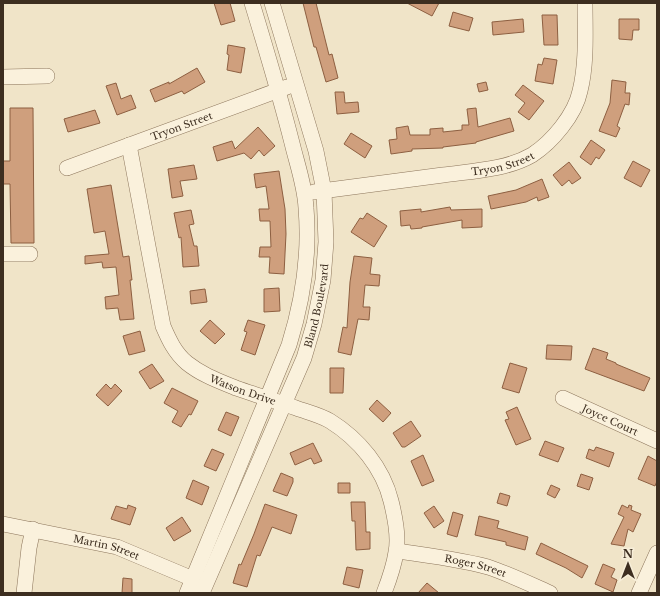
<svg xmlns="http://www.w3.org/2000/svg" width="660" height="596" font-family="'Libre Baskerville',serif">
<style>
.building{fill:#cf9f7d;stroke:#8d5f41}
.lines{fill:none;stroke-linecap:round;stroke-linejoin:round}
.minor-casing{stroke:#8d765c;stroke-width:16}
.minor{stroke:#faf1dc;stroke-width:15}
.labels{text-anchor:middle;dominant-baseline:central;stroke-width:3;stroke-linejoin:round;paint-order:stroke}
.street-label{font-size:10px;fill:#3d2e20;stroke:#f7eed8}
</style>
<rect width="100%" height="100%" fill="#f0e4c8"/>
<path class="building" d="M214 3H230L235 21 221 25Z
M303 3H316L329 55 332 54 338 78 326 82 316 47H314Z
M407 3H439L432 16Z
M453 12 473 18 469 31 449 26Z
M542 15H557L558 45H544Z
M523 19 524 32 493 35 492 22Z
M619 19H639V30H633L632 40 619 39Z
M228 45 245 48 241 73 227 70 229 55 227 54Z
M544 58 557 60 553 84 535 81 538 64 542 65Z
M197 68 205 82 184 94 182 91 155 102 150 90 169 82V84Z
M612 80 626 82 625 93H630L629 105 625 104 617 126 620 128 616 137 599 131 610 103Z
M486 82 488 90 479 92 477 84Z
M116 83 121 99 131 95 136 108 117 115 106 86Z
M523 85 544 101 529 120 518 112 525 103 515 95Z
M335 92H344L345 103 358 102 359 112 337 114Z
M10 108H33L34 243H11L10 184H3V161H10Z
M476 108 478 127 510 118 514 131 476 142V143L443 147V148L412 149V151L391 154 389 140 397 139 396 128 408 126 410 135H430V129L443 128V132L462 130V125H469L467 109Z
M95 110 100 123 68 132 64 119Z
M258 127 275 146 264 156 259 150 251 159 244 153 217 161 213 147 232 141 235 149Z
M351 133 372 146 365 158 344 144Z
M591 140 605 150 599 159 596 157 591 165 580 157Z
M633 161 650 170 641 187 624 178Z
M569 162 581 178 572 184 569 180 562 186 553 175Z
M194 165 197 179 180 181 183 196 172 198 168 169Z
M279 171 285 209 286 234 284 274 269 273 270 257H259L260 247H271L270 221H260L259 209H269L266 186 256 188 254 174Z
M542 179 549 197 538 201 537 197 526 202 491 209 488 196 516 190Z
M111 185 123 257 129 256 132 280H130L134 319 120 320 118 308 106 309 105 297 119 295 116 267 103 268 102 262 85 264V256L109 254 105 231 94 233 87 189Z
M450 207 451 210 482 209V227L462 228V220L422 227V228L411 229 410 225 401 226 400 211 421 209V212Z
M191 210 194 224 189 225 194 246H197L199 266 183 267 181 237 179 238 174 213Z
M367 213 387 226 374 247 351 232 360 218 363 219Z
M354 256 372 258 370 274 380 275 379 286 365 285 363 307H370L369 320 358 319 351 355 338 352 343 327 347 328 350 282Z
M279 288 280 311 264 312V289Z
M205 289 207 302 191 304 190 291Z
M210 320 225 334 215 344 200 331Z
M248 320 265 325 255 355 241 350 247 332 244 331Z
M140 331 145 351 129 355 123 336Z
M547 345 572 346 571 360 546 359Z
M593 348 608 353 606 359 616 363V364L650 378 644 391 585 369Z
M510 363 527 368 519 393 502 388Z
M152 364 164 381 150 389 139 372Z
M330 368H344L343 393H330Z
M106 384 111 389 115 384 122 391 108 406 96 395Z
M172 388 198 401 191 415 189 414 181 427 172 422 178 411 164 403Z
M377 400 391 413 383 422 369 409Z
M517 407 531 439 516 445 505 420 509 419 506 412Z
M226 412 239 417 231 436 218 430Z
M411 421 421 436 405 447H402L393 433Z
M545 441 564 448 558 462 539 455Z
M313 443 322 461 314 464 311 458 295 465 290 453Z
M596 447 614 453 609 467 586 458 589 449 594 451Z
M212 449 224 454 216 471 204 466Z
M423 455 434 481 422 486 411 461Z
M648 456 657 461V481L655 486 638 479Z
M281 473 293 478V482L287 496 273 491Z
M581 474 593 478 589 490 577 486Z
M193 480 209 487 202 505 186 498Z
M338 483H350V493H338Z
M551 485 560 489 555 498 547 494Z
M500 493 510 496 507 506 497 503Z
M351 502H365L366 532H370V549L356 550 355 521H352Z
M265 504 297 515 291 534 272 527 260 556 257 555 247 587 233 583 239 564 241 565 254 534Z
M128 505 136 508 130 525 111 519 116 506 127 509Z
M622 505 628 508 629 505 632 506 631 510 641 514 633 532 628 529 624 546 611 544 624 517 618 514Z
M434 506 444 521 434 528 424 513Z
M453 512 463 515 457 537 447 534Z
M479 516 499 521 497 528 528 537 525 550 506 545V542L475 535Z
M182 517 191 531 174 541 166 528Z
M541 543 588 566 582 578 566 568 536 554Z
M603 564 615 569 611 577 617 580 613 592 595 584Z
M347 567 363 570 359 588 343 584Z
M123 578 132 579V593H122Z
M427 583 439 593H418Z"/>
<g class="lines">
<defs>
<g id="minor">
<path d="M3 77 47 76"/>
<path id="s1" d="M129 145 163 326C169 340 175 353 187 363 202 375 219 381 236 388 256 395 276 401 296 408 307 412 320 415 330 421 359 439 383 468 391 501 395 517 399 537 396 552 394 566 389 580 384 593"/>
<path id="s2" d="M67 168 287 87"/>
<path id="s3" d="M314 192C357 186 400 181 443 175 472 171 506 170 532 155 552 142 575 115 580 91 587 63 585 32 585 3"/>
<path d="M3 254H30"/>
<path id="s4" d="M563 398 657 441"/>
<path id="s5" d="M3 524 117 547 193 579 203 582"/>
<path id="s6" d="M397 551C427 555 458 559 488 567 509 574 530 584 550 593"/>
<path d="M24 593 29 548 33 529"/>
<path d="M187 593 289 345C303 300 310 255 306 208 305 186 297 164 292 143 280 96 266 49 252 3"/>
<path id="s7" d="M202 593 304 358 314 324 323 280 326 242 324 191 316 151 272 3"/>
<path d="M639 593 657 553"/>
</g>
</defs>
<use href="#minor" class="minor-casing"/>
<use href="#minor" class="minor"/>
</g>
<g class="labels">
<g class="street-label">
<text stroke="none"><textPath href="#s2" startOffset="122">Tryon Street</textPath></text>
<text stroke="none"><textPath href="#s3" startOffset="191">Tryon Street</textPath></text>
<text stroke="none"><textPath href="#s7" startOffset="310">Bland Boulevard</textPath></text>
<text stroke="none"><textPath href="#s1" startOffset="291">Watson Drive</textPath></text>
<text stroke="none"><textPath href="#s4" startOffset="52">Joyce Court</textPath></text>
<text stroke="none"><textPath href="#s5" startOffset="106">Martin Street</textPath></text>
<text stroke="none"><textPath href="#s6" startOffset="80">Roger Street</textPath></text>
</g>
</g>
<rect width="660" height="596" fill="none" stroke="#3d2e20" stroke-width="8"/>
<g transform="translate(628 564)" stroke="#f7eed8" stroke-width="3" paint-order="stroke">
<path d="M0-3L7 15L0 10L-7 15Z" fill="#3d2e20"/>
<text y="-6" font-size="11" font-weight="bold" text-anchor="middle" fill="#3d2e20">N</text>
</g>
</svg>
